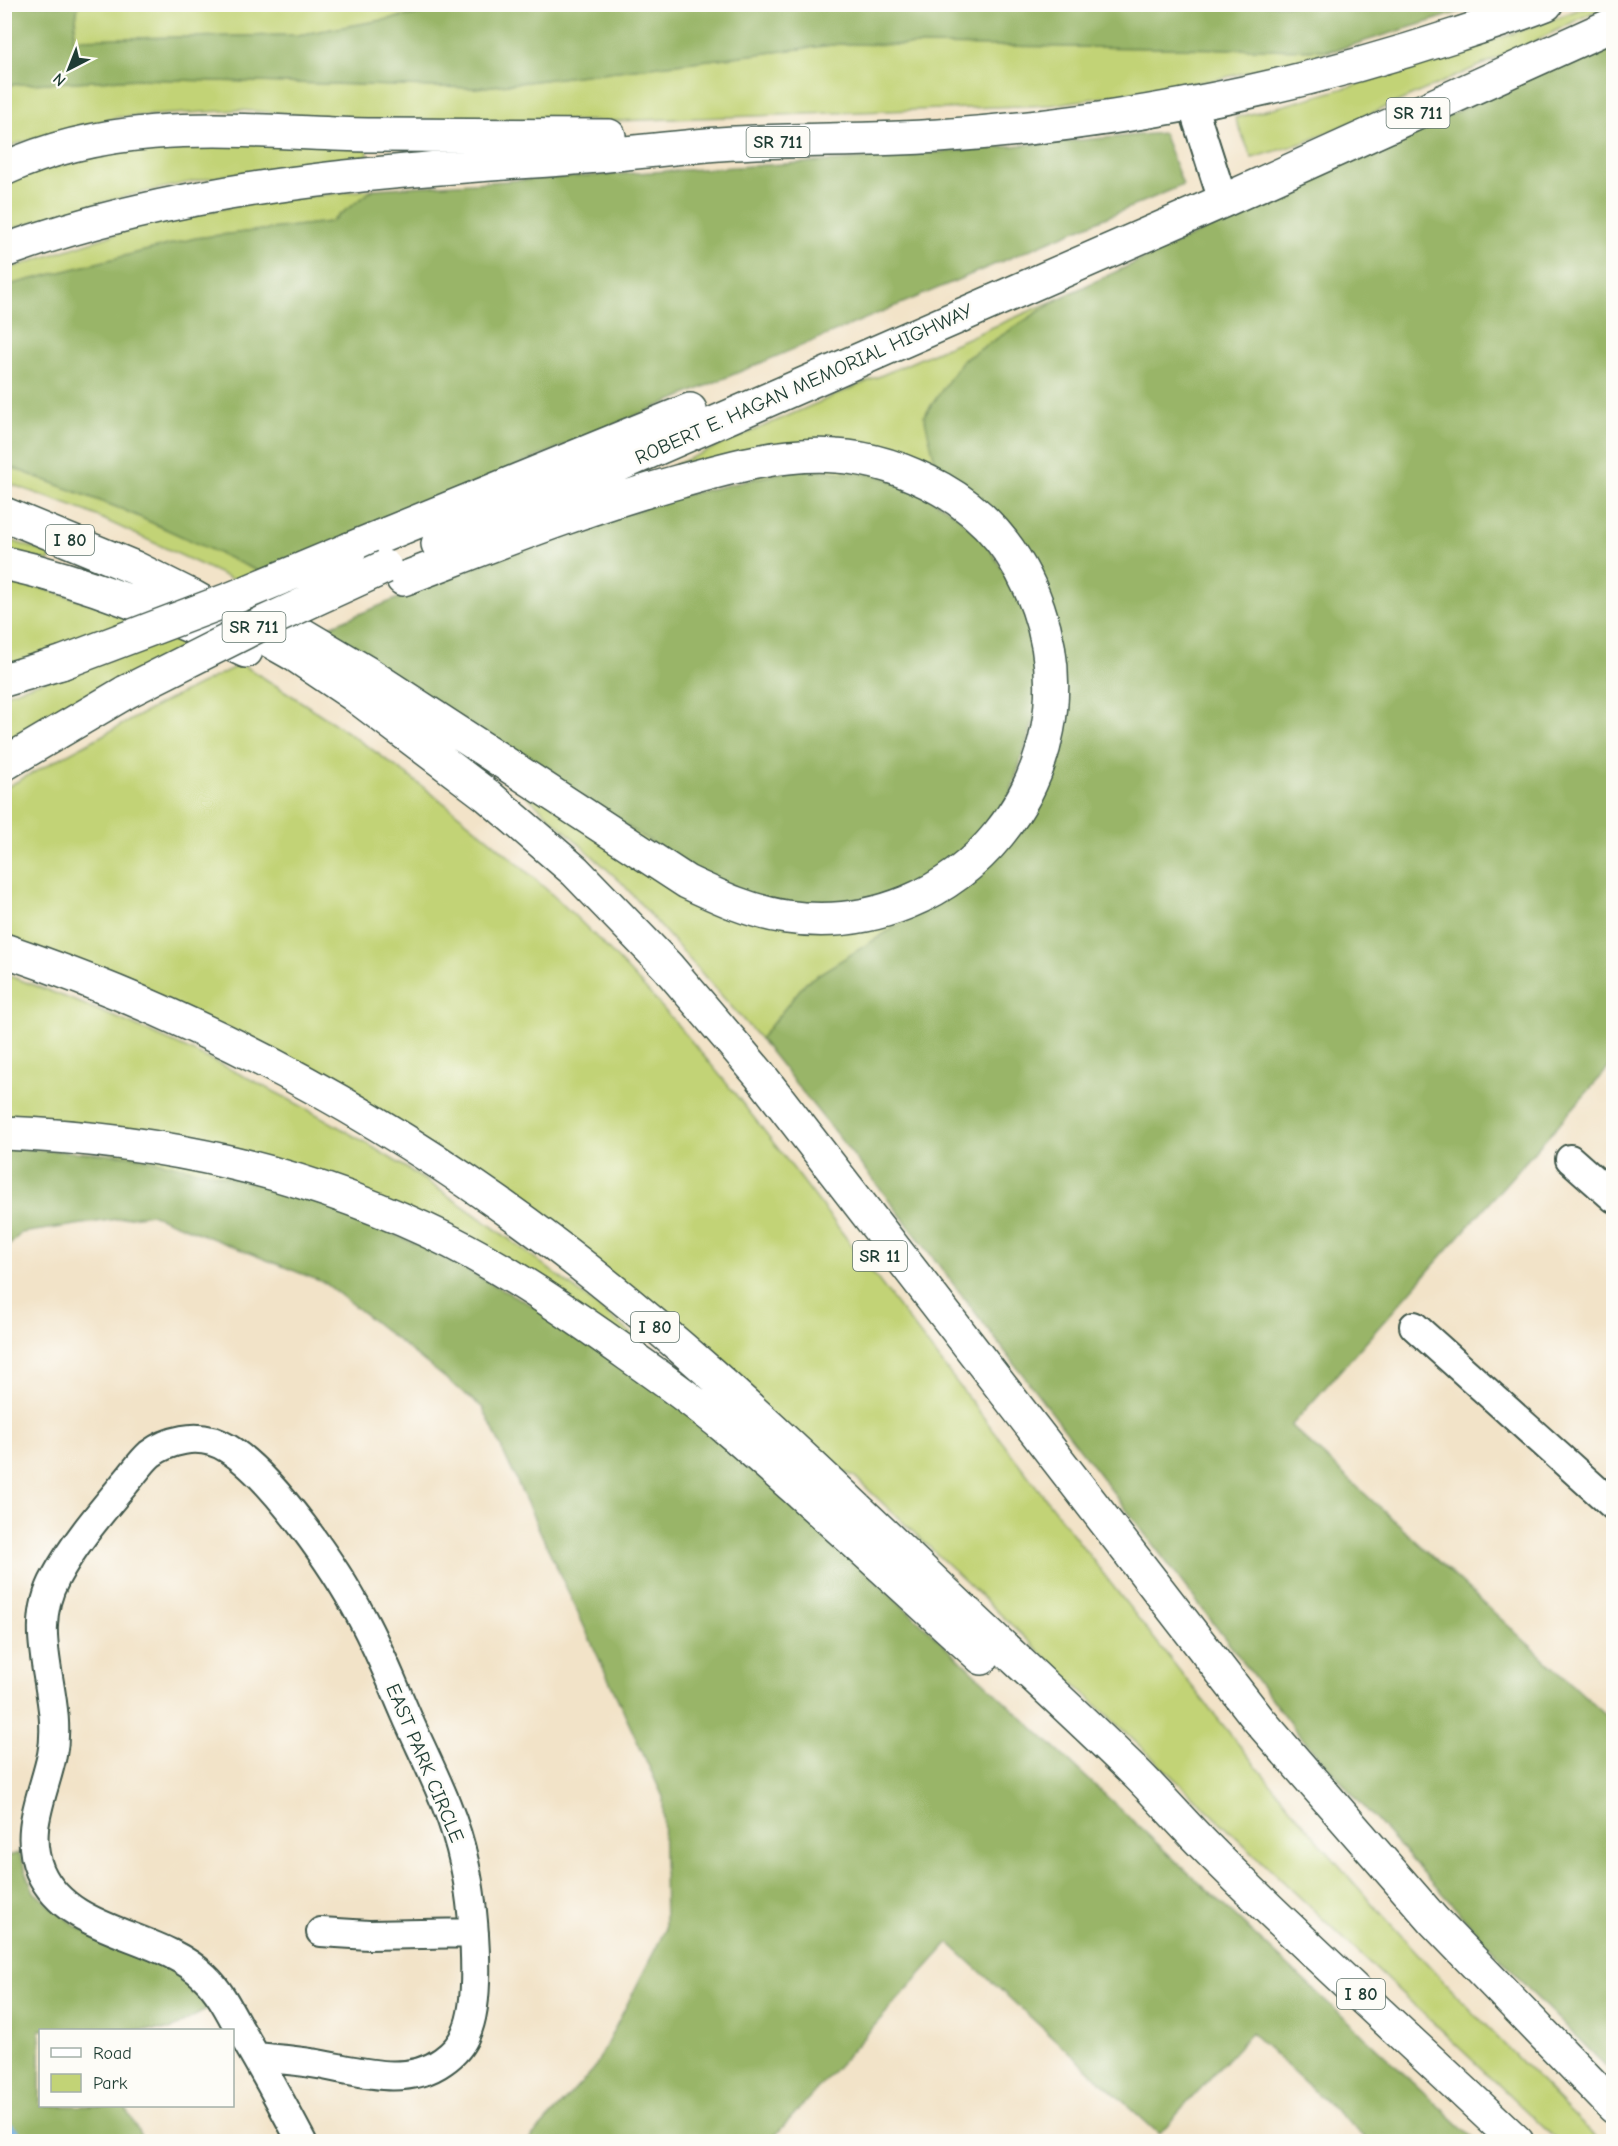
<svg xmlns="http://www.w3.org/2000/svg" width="1618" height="2146" font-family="'Comic Neue',sans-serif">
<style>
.green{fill:#c2d376;stroke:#708855;stroke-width:1.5}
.forest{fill:#99b567;stroke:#5c794e;stroke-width:1.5}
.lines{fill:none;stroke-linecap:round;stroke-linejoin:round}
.stream{stroke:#74b0e6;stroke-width:6}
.minor-casing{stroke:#3f564a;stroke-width:32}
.highway-casing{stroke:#3f564a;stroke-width:36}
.minor{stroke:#fff;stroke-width:28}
.highway{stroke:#fff;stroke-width:33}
.highway-bridge-casing{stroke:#3f564a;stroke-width:36;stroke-linecap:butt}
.highway-bridge{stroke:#fff;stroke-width:33}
.labels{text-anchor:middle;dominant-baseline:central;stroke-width:5;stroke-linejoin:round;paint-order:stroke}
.shield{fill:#fdfcf7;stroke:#62766e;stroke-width:1.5}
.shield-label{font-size:18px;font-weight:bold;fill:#1f3d34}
.street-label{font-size:20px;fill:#1f3d34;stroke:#fdfcf7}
</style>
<rect width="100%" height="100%" fill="#fdfcf7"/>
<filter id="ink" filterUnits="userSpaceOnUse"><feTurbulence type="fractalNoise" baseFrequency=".0167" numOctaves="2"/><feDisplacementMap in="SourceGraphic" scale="12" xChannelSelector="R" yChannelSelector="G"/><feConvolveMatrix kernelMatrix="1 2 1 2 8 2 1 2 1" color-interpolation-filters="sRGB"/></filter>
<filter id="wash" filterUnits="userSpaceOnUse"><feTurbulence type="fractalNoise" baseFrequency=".008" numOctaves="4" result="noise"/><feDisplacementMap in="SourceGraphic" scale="24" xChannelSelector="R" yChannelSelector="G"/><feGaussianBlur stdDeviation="1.35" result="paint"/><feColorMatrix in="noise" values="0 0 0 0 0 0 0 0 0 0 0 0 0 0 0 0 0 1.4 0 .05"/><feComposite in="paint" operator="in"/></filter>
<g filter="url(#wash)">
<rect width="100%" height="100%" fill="#f2e3c8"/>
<path class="green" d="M78 5H468L298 35 73 39Z
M1591 5H1608L1527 45 1306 142 1252 158 1235 118C1355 88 1474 49 1591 5Z
M840 44 1336 50 1215 80 1051 105 615 121 361 120 240 110 120 117 16 144 5 149 4 85 139 79 476 88Z
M368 142V156C241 169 126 191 5 231V180L141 143Z
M374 189 330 222 196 238 5 286V270L147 224 252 203Z
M1060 298 962 361 975 495 675 471 672 466Z
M5 465 124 510 262 573 238 582 88 512 5 482Z
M5 538 52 555 49 561 5 553Z
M5 577 145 620 5 669Z
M181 635 193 641 5 745V694Z
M241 664C362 737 478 822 580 921 686 1024 776 1145 865 1263 947 1371 1030 1478 1112 1585 1191 1686 1271 1787 1355 1884 1433 1973 1516 2057 1599 2141H1558L854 1476 833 1468 490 1177 5 935V788L162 703Z
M517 787 935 904 806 982 760 1039 622 883Z
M4 974C142 1024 276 1085 400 1164 485 1218 563 1279 641 1341L636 1347 486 1253 5 1123Z"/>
<path class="forest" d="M468 5V4L1483 5 1336 50 840 44 476 88 139 79 5 85V5H78L73 39 298 35Z
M1613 38V1063L1291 1426 1613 1722V2073L1533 1994 1299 1735 882 1191 760 1039 806 982 960 887 1065 698 975 495 936 465 924 416 962 361 1060 298Z
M1163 133 1183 185 262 573 124 510 5 465V286L196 238 330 222 374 189 849 160Z
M798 469 875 475 918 491 954 513 985 541 1027 609 1039 705 1007 804 935 876 875 901 812 907 751 897 699 873 323 629 501 556 680 496Z
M5 1147 132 1156 297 1192 423 1247 554 1317 701 1423 804 1514 1476 2141H1369L1251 2033 1159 2134 949 1943 770 2141H528L594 2069 665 1930 663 1797 483 1408 325 1283 151 1214 21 1233 5 1250Z
M19 1853 34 1892 78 1928 157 1959 215 2005 170 2030H40V2106H124L144 2141 5 2142V1857Z"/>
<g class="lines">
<path class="stream" d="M4 2121 27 2142"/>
</g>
</g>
<g filter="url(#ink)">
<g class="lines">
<defs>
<path id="minor" d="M1192 104 1223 201
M1570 1159 1614 1198
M1414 1326 1614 1506
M321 1932 369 1935 474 1933
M256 2057C274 2059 293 2060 311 2063 353 2069 404 2089 443 2061 453 2054 462 2044 466 2033 483 1997 473 1901 464 1862 454 1814 431 1770 411 1726 395 1690 381 1653 362 1618 337 1570 273 1476 227 1448 214 1440 198 1437 183 1440 172 1442 159 1447 150 1454 141 1462 134 1473 126 1482 102 1511 74 1543 56 1577 23 1635 64 1695 52 1755 44 1794 23 1831 40 1871 69 1936 158 1931 205 1977 220 1991 230 2012 240 2030 262 2067 282 2104 302 2142"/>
<path id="highway" d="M4 169C121 115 244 132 368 135 448 136 528 135 609 136
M4 251C185 185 372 172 562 159 614 155 667 148 719 144 792 139 866 141 939 136 1115 124 1289 90 1456 35 1486 25 1516 16 1546 4
M4 514 135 568 193 597 295 655 353 694 488 796 575 871 667 966 759 1074 1259 1720 1434 1921 1614 2107
M438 544 1223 201 1614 24
M350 549 690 410
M4 563C90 582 167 615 246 651
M286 625 367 673 687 882C719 897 751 912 786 917 960 942 1096 773 1038 608 1020 557 989 516 941 489 909 471 873 458 836 456 784 452 731 467 681 481 586 507 495 544 403 579
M4 680 61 663
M4 764 126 692
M4 950C180 1010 347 1096 498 1203 663 1319 808 1462 954 1601 1015 1659 1078 1716 1138 1775 1161 1798 1182 1823 1205 1846 1306 1948 1413 2043 1517 2142
M4 1133C163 1139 308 1171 451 1242 504 1269 553 1302 602 1336 644 1366 687 1395 726 1428 813 1502 897 1581 982 1658"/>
</defs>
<use href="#minor" class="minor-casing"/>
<use href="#highway" class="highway-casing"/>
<use href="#minor" class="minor"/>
<use href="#highway" class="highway"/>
<defs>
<path id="highway-bridge" d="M61 663 233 598 350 549
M126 692 263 623 385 567"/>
</defs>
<use href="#highway-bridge" class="highway-bridge-casing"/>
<use href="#highway-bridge" class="highway-bridge"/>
</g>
</g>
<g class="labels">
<g class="shield">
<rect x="1386.5" y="98" width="63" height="30" rx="4.5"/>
<rect x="746.5" y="127" width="63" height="30" rx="4.5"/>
<rect x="46" y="525" width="48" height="30" rx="4.5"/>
<rect x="222.5" y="612" width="63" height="30" rx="4.5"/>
<rect x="853" y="1241" width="54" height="30" rx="4.5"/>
<rect x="631" y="1312" width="48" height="30" rx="4.5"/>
<rect x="1337" y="1979" width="48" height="30" rx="4.5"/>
</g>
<g class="shield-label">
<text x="1418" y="113">SR 711</text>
<text x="778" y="142">SR 711</text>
<text x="70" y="540">I 80</text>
<text x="254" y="627">SR 711</text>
<text x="880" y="1256">SR 11</text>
<text x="655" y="1327">I 80</text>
<text x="1361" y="1994">I 80</text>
</g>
<g class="street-label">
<text transform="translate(804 384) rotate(-24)">ROBERT E. HAGAN MEMORIAL HIGHWAY</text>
<text transform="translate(425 1763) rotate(67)">EAST PARK CIRCLE</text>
</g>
</g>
<rect width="1618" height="2146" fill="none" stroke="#fdfcf7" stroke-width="24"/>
<rect x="39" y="2029" width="195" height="78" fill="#fdfcf7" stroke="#a4b0a9" stroke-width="1.5"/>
<rect x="51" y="2048" width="30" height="9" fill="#ffffff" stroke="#a4b0a9" stroke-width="1.5"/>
<text x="93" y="2059" font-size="18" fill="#1f3d34">Road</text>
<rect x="51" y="2074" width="30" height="18" fill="#c2d376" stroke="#a4b0a9" stroke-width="1.5"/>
<text x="93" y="2089" font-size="18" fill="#1f3d34">Park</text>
<g transform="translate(69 69) rotate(222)" stroke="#fdfcf7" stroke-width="4.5" paint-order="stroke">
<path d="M0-4.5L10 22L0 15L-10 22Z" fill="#1f3d34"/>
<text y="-9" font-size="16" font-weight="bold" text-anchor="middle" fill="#1f3d34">N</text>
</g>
</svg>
